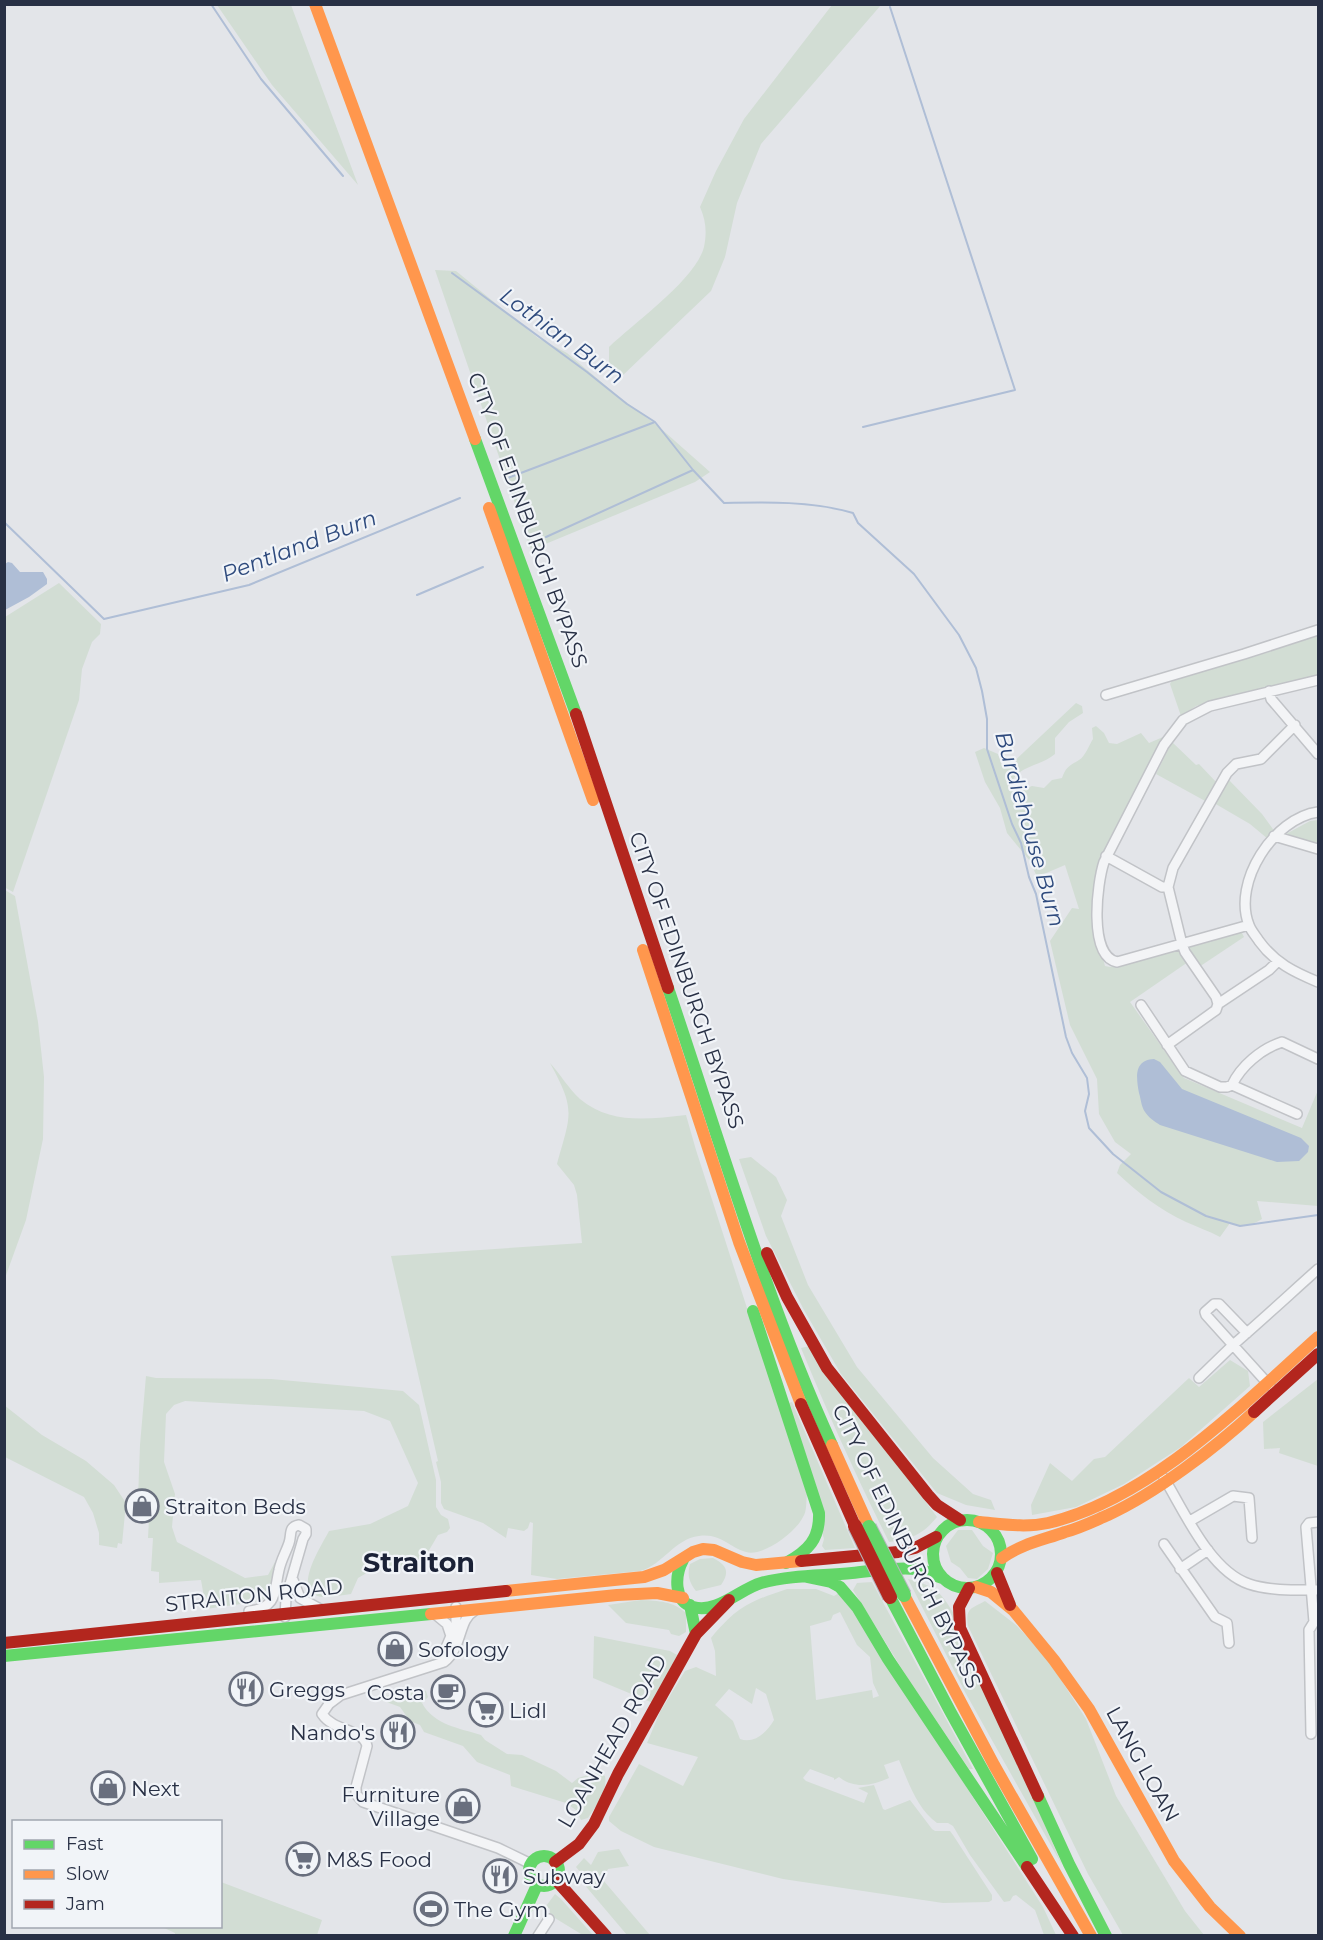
<svg xmlns="http://www.w3.org/2000/svg" width="1323" height="1940" font-family="Montserrat,sans-serif">
<style>
.green{fill:#d2ddd4;fill-rule:evenodd}
.water{fill:#afbed6}
.lines{fill:none;stroke-linecap:round;stroke-linejoin:round}
.stream{stroke:#afbed6;stroke-width:2}
.street-casing{stroke:#c1c3c7;stroke-width:12}
.street{stroke:#f3f4f6;stroke-width:9}
.fast{stroke:#63d668;stroke-width:12}
.slow{stroke:#ff974d;stroke-width:12}
.jam{stroke:#b3261e;stroke-width:12}
.fast-bridge-casing{stroke:#b5b8be;stroke-width:16;stroke-linecap:butt}
.jam-bridge-casing{stroke:#b5b8be;stroke-width:16;stroke-linecap:butt}
.fast-bridge{stroke:#63d668;stroke-width:14}
.jam-bridge{stroke:#b3261e;stroke-width:14}
.labels{text-anchor:middle;dominant-baseline:central;stroke-width:4.5;stroke-linejoin:round;paint-order:stroke}
.street-label{font-size:21px;fill:#283045;stroke:#f1f4f8}
.poi-label{font-size:21px;fill:#283045;stroke:#f1f4f8;text-anchor:start}
.water-label{font-size:22px;font-style:italic;fill:#2e4a7d;stroke:#f1f4f8}
.district-label{font-size:27px;font-weight:bold;fill:#1a2136;stroke:#f1f4f8}
</style>
<rect width="100%" height="100%" fill="#e3e5e9"/>
<path class="green" d="M217 5H291L358 185 272 85Z
M832 5H881L761 144 737 203 725 257 711 291 621 377 609 364V347C634 323 696 279 704 247 707 232 706 221 700 207L716 171 744 119Z
M435 270 456 271 538 338 567 353 619 397 658 426 710 472 695 482 531 550Z
M59 583 101 624 100 634 92 642 82 669 79 700 13 892 4 887 5 617Z
M1318 636V675L1209 702 1196 706 1181 716 1170 684 1172 680 1239 658 1266 653 1299 640Z
M1076 703 1082 706 1083 713 1069 722 1055 738V754C1043 765 1021 765 1012 781L1019 791 1032 786 1044 788 1052 780 1062 778C1066 767 1069 766 1079 760 1085 757 1089 745 1093 739L1092 728 1096 726 1104 733 1109 743 1117 744 1141 733 1149 743 1163 737 1097 866 1093 921 1105 966 1110 967 1180 948 1188 962 1130 1002 1184 1078 1302 1128 1318 1090V1206L1257 1201 1262 1219C1251 1226 1242 1227 1230 1223L1220 1237C1209 1231 1197 1227 1186 1222 1160 1210 1137 1192 1117 1173L1120 1165 1131 1154 1115 1142 1099 1114 1097 1079 1070 1025 1050 941 1072 908 1079 909 1065 865 1037 877 1030 861 1007 833 1000 808 985 782 975 752 984 748 998 754 1002 766 1007 768Z
M1172 742 1196 765 1199 764 1217 783 1207 802 1156 774Z
M1228 779 1262 814 1275 832 1268 839 1250 824 1214 803Z
M1318 820V844L1286 834 1310 821Z
M5 890 15 896 38 1022 44 1077 43 1139 26 1220 5 1278Z
M1241 931 1244 937 1199 967 1186 946Z
M550 1063C560 1074 569 1089 580 1099 611 1125 649 1119 686 1115L696 1150 807 1494C806 1501 807 1512 803 1517 796 1532 763 1557 746 1552 728 1547 721 1533 699 1536 674 1539 663 1565 640 1571L557 1579 531 1575 533 1523 530 1522 528 1528 524 1531 508 1528 506 1538 483 1523 444 1509 441 1503V1482L436 1462 438 1461 391 1256 582 1243 577 1195 574 1185 557 1164C571 1114 576 1110 550 1063Z
M751 1157 776 1177 787 1200 781 1216 808 1285 857 1367 933 1458 973 1494 991 1500 995 1510 966 1505 937 1493 841 1374 804 1310 766 1236 739 1159Z
M810 1346 937 1517C922 1535 912 1539 889 1542 857 1478 828 1414 801 1348Z
M1230 1360 1248 1371 1250 1386 1181 1447 1124 1484 1076 1507 1032 1515 1031 1505 1050 1463 1072 1481 1094 1459 1105 1457 1189 1378 1199 1387Z
M146 1376 156 1378 271 1379 403 1391 419 1405 436 1480V1507L441 1515 448 1519 450 1528 447 1532 438 1535 428 1552 423 1554 422 1568 370 1571 358 1578 351 1594C342 1595 332 1597 323 1597 289 1594 322 1545 329 1531L370 1524 408 1506 418 1483 390 1421 364 1411 185 1401 174 1405 166 1414 164 1462 175 1494 172 1527 177 1542 245 1578 268 1575 275 1562 278 1563C275 1579 277 1591 261 1601L206 1609 201 1580 159 1583V1572L151 1571 153 1538H148L150 1500 138 1499 140 1445Z
M1318 1379V1466L1279 1453 1280 1448 1264 1449 1263 1422Z
M792 1402 855 1548 825 1550 822 1546 824 1539 786 1404Z
M4 1405 42 1435 86 1461 114 1485 126 1503 122 1544 118 1543 117 1548 99 1545V1533L93 1513 84 1497 5 1457Z
M958 1530H972L983 1546 993 1553 988 1569 977 1579 968 1578 960 1568 951 1562 946 1546Z
M713 1558C727 1565 730 1572 721 1585L696 1591C689 1582 687 1575 690 1564L700 1559Z
M908 1579C934 1586 940 1590 954 1614L1062 1865 965 1692Z
M872 1582 973 1769H969L907 1677 853 1590 857 1583Z
M787 1589H816L834 1596 839 1593 854 1611 1043 1907 1056 1935H1044L1035 1910 1016 1895 1013 1896 1010 1901 1004 1902 970 1855 953 1826 948 1823H937C917 1809 908 1781 899 1760L884 1765 889 1778C872 1786 854 1789 839 1777L834 1780V1778L810 1769 803 1778 806 1781 864 1803 868 1793 858 1788 874 1785 883 1809 885 1810 910 1800 932 1829 935 1831H950L953 1835 992 1895V1900L989 1902 943 1903 783 1879 654 1847 621 1831 609 1821V1817L639 1764 683 1786 698 1757 647 1743 660 1712 685 1671 696 1667 716 1676 715 1651 711 1638C737 1607 748 1602 787 1589ZM840 1612 857 1645 870 1657 873 1683 879 1696 873 1698 872 1690 816 1700 810 1626 831 1620 833 1615ZM756 1688 766 1694 774 1720C767 1732 755 1744 740 1739L733 1721 715 1705 729 1689 752 1704Z
M641 1600C659 1601 673 1601 686 1613V1632L679 1636 671 1634 669 1630 626 1623 608 1605Z
M985 1601 1016 1625 1047 1658 1086 1719 1116 1796 1185 1911 1204 1935H1123L1088 1874 968 1626C965 1608 971 1609 985 1601Z
M594 1636 670 1651 677 1655 653 1703 593 1678Z
M419 1687 426 1691 428 1697 422 1703C434 1725 459 1728 481 1735L485 1740 507 1754 522 1755 556 1771 572 1783 578 1778 598 1772 605 1776C608 1791 596 1806 588 1818L581 1820 576 1810 566 1803 511 1786 510 1775 477 1762 463 1746 424 1732 420 1725 410 1721 400 1707 381 1700 385 1696 409 1693Z
M619 1849 629 1866 608 1869 603 1880 650 1935H627L583 1883 585 1878 576 1867 584 1858 591 1865 598 1852Z
M221 1882 322 1920 317 1935 175 1936V1933L162 1927 220 1926Z
M555 1894 561 1899 593 1935H580L581 1934 550 1915V1909L546 1906Z"/>
<path class="water" d="M8 562 12 563 20 572H43L47 579V584L29 597 5 610V564Z
M1154 1059 1160 1062 1182 1089 1301 1138 1309 1146 1308 1152 1299 1161 1277 1162 1160 1125C1154 1121 1149 1118 1145 1112 1141 1106 1141 1099 1139 1093 1136 1077 1134 1060 1154 1059Z"/>
<g class="lines">
<path class="stream" d="M211 4 261 79 343 176
M452 273 587 372 627 404 655 422 693 470 724 503C766 502 813 501 853 513L858 523 914 574 959 635 976 668 982 691 987 719V749L1012 824 1021 843 1029 877 1036 894 1066 1037 1072 1053 1087 1078 1089 1094 1085 1111 1089 1128 1113 1154 1161 1192 1206 1216 1240 1226 1318 1215
M863 427 1015 390 890 7
M505 479 655 422
M4 522 104 619 249 585 460 498
M546 537 693 470
M417 595 483 567"/>
<defs>
<path id="street" d="M1269 691 1271 699 1318 754
M1106 695 1244 654 1318 630
M1318 812C1274 818 1232 882 1249 925 1251 931 1256 936 1259 941 1275 963 1294 972 1318 982
M1274 836 1318 849
M1106 856 1162 887H1168
M1249 925 1117 962C1088 956 1097 883 1104 862L1164 745 1183 720 1210 706 1318 680
M1218 1004 1216 997 1185 952 1182 944 1168 887 1173 868 1227 773 1236 764 1261 759 1295 725
M1141 1005 1185 1071 1220 1087H1227L1232 1085 1297 1114
M1167 1045 1216 1010 1218 1004 1269 970 1277 962
M1232 1085C1241 1066 1261 1049 1282 1042L1318 1059
M1247 1333 1219 1304H1214L1205 1312 1206 1315 1233 1345C1262 1320 1290 1294 1318 1269
M1199 1378 1233 1345 1270 1386
M1164 1478C1184 1511 1210 1571 1249 1584 1270 1591 1297 1590 1318 1590
M1190 1521 1233 1496 1249 1498 1252 1538
M1164 1544 1215 1617 1227 1623 1229 1643
M1180 1569 1208 1550
M293 1580 300 1598 320 1609
M249 1611C278 1608 274 1591 279 1570 281 1560 286 1552 289 1543 292 1534 288 1527 299 1525L306 1529V1534L303 1539 286 1598 285 1617
M474 1611C458 1620 463 1647 444 1662L341 1695 329 1704 322 1714C334 1732 364 1729 367 1746L356 1787V1794L363 1802 498 1848 531 1864
M435 1614 447 1624 451 1636
M444 1662 445 1650 456 1624V1607
M1311 1734 1309 1630 1314 1622 1306 1527 1309 1523 1318 1522
M538 1936 549 1919"/>
</defs>
<use href="#street" class="street-casing"/>
<use href="#street" class="street"/>
<path class="fast" d="M475 439 576 714
M668 988C720 1141 765 1298 832 1445
M753 1311 819 1513C820 1539 808 1551 786 1563
M933 1554a34 34 0 1 1 68 0a34 34 0 1 1-68 0Z
M683 1560C675 1575 673 1601 693 1607 717 1614 740 1589 761 1583 791 1575 822 1576 852 1573 873 1571 895 1567 916 1569 925 1570 934 1575 942 1578
M807 1577 831 1582 840 1587 857 1607 888 1659 1027 1867
M890 1597 950 1711 1032 1859
M690 1605 696 1634
M4 1656 431 1614
M1038 1796 1069 1864 1106 1936
M529 1871a15 15 0 1 1 30 0a15 15 0 1 1-30 0Z
M514 1936 537 1885"/>
<path class="slow" d="M315 4 475 439
M489 508 593 800
M643 950 739 1242 801 1404
M832 1445 869 1527
M979 1522C1002 1524 1025 1528 1048 1523 1150 1499 1242 1405 1318 1337
M1002 1558C1021 1544 1043 1540 1065 1532 1080 1528 1094 1521 1108 1515 1156 1493 1215 1448 1254 1412
M976 1587 991 1592 1013 1610 1054 1660 1089 1709 1174 1861 1210 1907 1240 1936
M506 1591 644 1577 664 1570 693 1552 703 1549 714 1550 742 1562 756 1565 801 1561
M904 1595 994 1765 1091 1936
M431 1614 617 1595 657 1593 683 1598"/>
<path class="jam" d="M576 714 668 988
M767 1253 787 1297 827 1368 928 1495 937 1505 960 1520
M801 1404 855 1526
M1254 1412 1318 1354
M801 1561 898 1552 915 1548 936 1537
M997 1573 1010 1605
M969 1588 959 1607 960 1628 1038 1796
M4 1643 506 1591
M555 1862 579 1844 594 1824 618 1774 696 1634 729 1600
M1027 1867 1073 1936
M556 1880 606 1936"/>
<defs>
<path id="fast-bridge" d="M869 1527 904 1595"/>
<path id="jam-bridge" d="M855 1526 890 1597"/>
</defs>
<use href="#fast-bridge" class="fast-bridge-casing"/>
<use href="#jam-bridge" class="jam-bridge-casing"/>
<use href="#fast-bridge" class="fast-bridge"/>
<use href="#jam-bridge" class="jam-bridge"/>
</g>
<defs>
<symbol id="shop-ring" viewBox="-11 -11 22 22"><circle r="9.5" fill="#f1f4f8" stroke="#696f7e" stroke-width="1.5"/><path d="M-5-2.5h2.3a2.7 3.5 0 0 1 5.4 0H5L5.5 6h-11ZM-1.5-2.5h3a1.5 2.3 0 0 0-3 0Z" fill="#696f7e"/></symbol>
<symbol id="restaurant-ring" viewBox="-11 -11 22 22"><circle r="9.5" fill="#f1f4f8" stroke="#696f7e" stroke-width="1.5"/><path d="M-5-6h1v4h1v-4h1v4h1v-4h1v5L-1.5 .5V6h-2V.5L-5-1ZM5-6V6H3V1.5H1.5Q1.5-4 5-6Z" fill="#696f7e"/></symbol>
<symbol id="cafe-ring" viewBox="-11 -11 22 22"><circle r="9.5" fill="#f1f4f8" stroke="#696f7e" stroke-width="1.5"/><path d="M-5.5-4.5H6V0H3Q3 3.5 0 3.5H-2.5Q-5.5 3.5-5.5 0ZM3-3.2v2h1.7v-2ZM-6 4.5H4V6H-6Z" fill="#696f7e"/></symbol>
<symbol id="supermarket-ring" viewBox="-11 -11 22 22"><circle r="9.5" fill="#f1f4f8" stroke="#696f7e" stroke-width="1.5"/><path d="M-6-5.5h2.5l.6 2H6L4.5 2H-2.5L-4.4-4H-6ZM-1.5 3.2a1.3 1.3 0 1 0 .1 0ZM3 3.2a1.3 1.3 0 1 0 .1 0Z" fill="#696f7e"/></symbol>
<symbol id="stadium-ring" viewBox="-11 -11 22 22"><circle r="9.5" fill="#f1f4f8" stroke="#696f7e" stroke-width="1.5"/><path d="M0-5a6.5 5 0 1 0 0 10a6.5 5 0 1 0 0-10ZM-3.5-1.8h7v3.6h-7Z" fill="#696f7e"/></symbol>
</defs>
<g fill-rule="evenodd">
<use href="#shop-ring" x="123" y="1487" width="38" height="38"/>
<use href="#shop-ring" x="376" y="1630" width="38" height="38"/>
<use href="#restaurant-ring" x="227" y="1670" width="38" height="38"/>
<use href="#cafe-ring" x="429" y="1673" width="38" height="38"/>
<use href="#supermarket-ring" x="467" y="1691" width="38" height="38"/>
<use href="#restaurant-ring" x="379" y="1713" width="38" height="38"/>
<use href="#shop-ring" x="89" y="1769" width="38" height="38"/>
<use href="#shop-ring" x="444" y="1787" width="38" height="38"/>
<use href="#supermarket-ring" x="284" y="1840" width="38" height="38"/>
<use href="#restaurant-ring" x="481" y="1857" width="38" height="38"/>
<use href="#stadium-ring" x="412" y="1890" width="38" height="38"/>
</g>
<g class="labels">
<g class="street-label">
<text transform="translate(528 520) rotate(70)">CITY OF EDINBURGH BYPASS</text>
<text transform="translate(687 980) rotate(71)">CITY OF EDINBURGH BYPASS</text>
<text transform="translate(907 1546) rotate(64)">CITY OF EDINBURGH BYPASS</text>
<text transform="translate(254 1595) rotate(-6)">STRAITON ROAD</text>
<text transform="translate(612 1741) rotate(-60)">LOANHEAD ROAD</text>
<text transform="translate(1143 1764) rotate(61)">LANG LOAN</text>
</g>
<g class="poi-label">
<text x="165" y="1506">Straiton Beds</text>
<text x="418" y="1649">Sofology</text>
<text x="269" y="1689">Greggs</text>
<text x="425" y="1692" text-anchor="end">Costa</text>
<text x="509" y="1710">Lidl</text>
<text x="375" y="1732" text-anchor="end">Nando's</text>
<text x="131" y="1788">Next</text>
<text x="440" y="1794" text-anchor="end">Furniture<tspan x="440" dy="24">Village</tspan></text>
<text x="326" y="1859">M&amp;S Food</text>
<text x="523" y="1876">Subway</text>
<text x="454" y="1909">The Gym</text>
</g>
<g class="water-label">
<text transform="translate(562 336) rotate(36)">Lothian Burn</text>
<text transform="translate(299 546) rotate(-21)">Pentland Burn</text>
<text transform="translate(1030 829) rotate(74)">Burdiehouse Burn</text>
</g>
<g class="district-label">
<text x="419" y="1562">Straiton</text>
</g>
</g>
<rect width="1323" height="1940" fill="none" stroke="#283045" stroke-width="12"/>
<rect x="12" y="1820" width="210" height="108" fill="#f1f4f8" stroke="#a1a6b0" stroke-width="1.5"/>
<rect x="24" y="1840" width="30" height="9" fill="#63d668" stroke="#a1a6b0" stroke-width="1.5"/>
<text x="66" y="1850" font-size="18" fill="#283045">Fast</text>
<rect x="24" y="1870" width="30" height="9" fill="#ff974d" stroke="#a1a6b0" stroke-width="1.5"/>
<text x="66" y="1880" font-size="18" fill="#283045">Slow</text>
<rect x="24" y="1900" width="30" height="9" fill="#b3261e" stroke="#a1a6b0" stroke-width="1.5"/>
<text x="66" y="1910" font-size="18" fill="#283045">Jam</text>
</svg>
